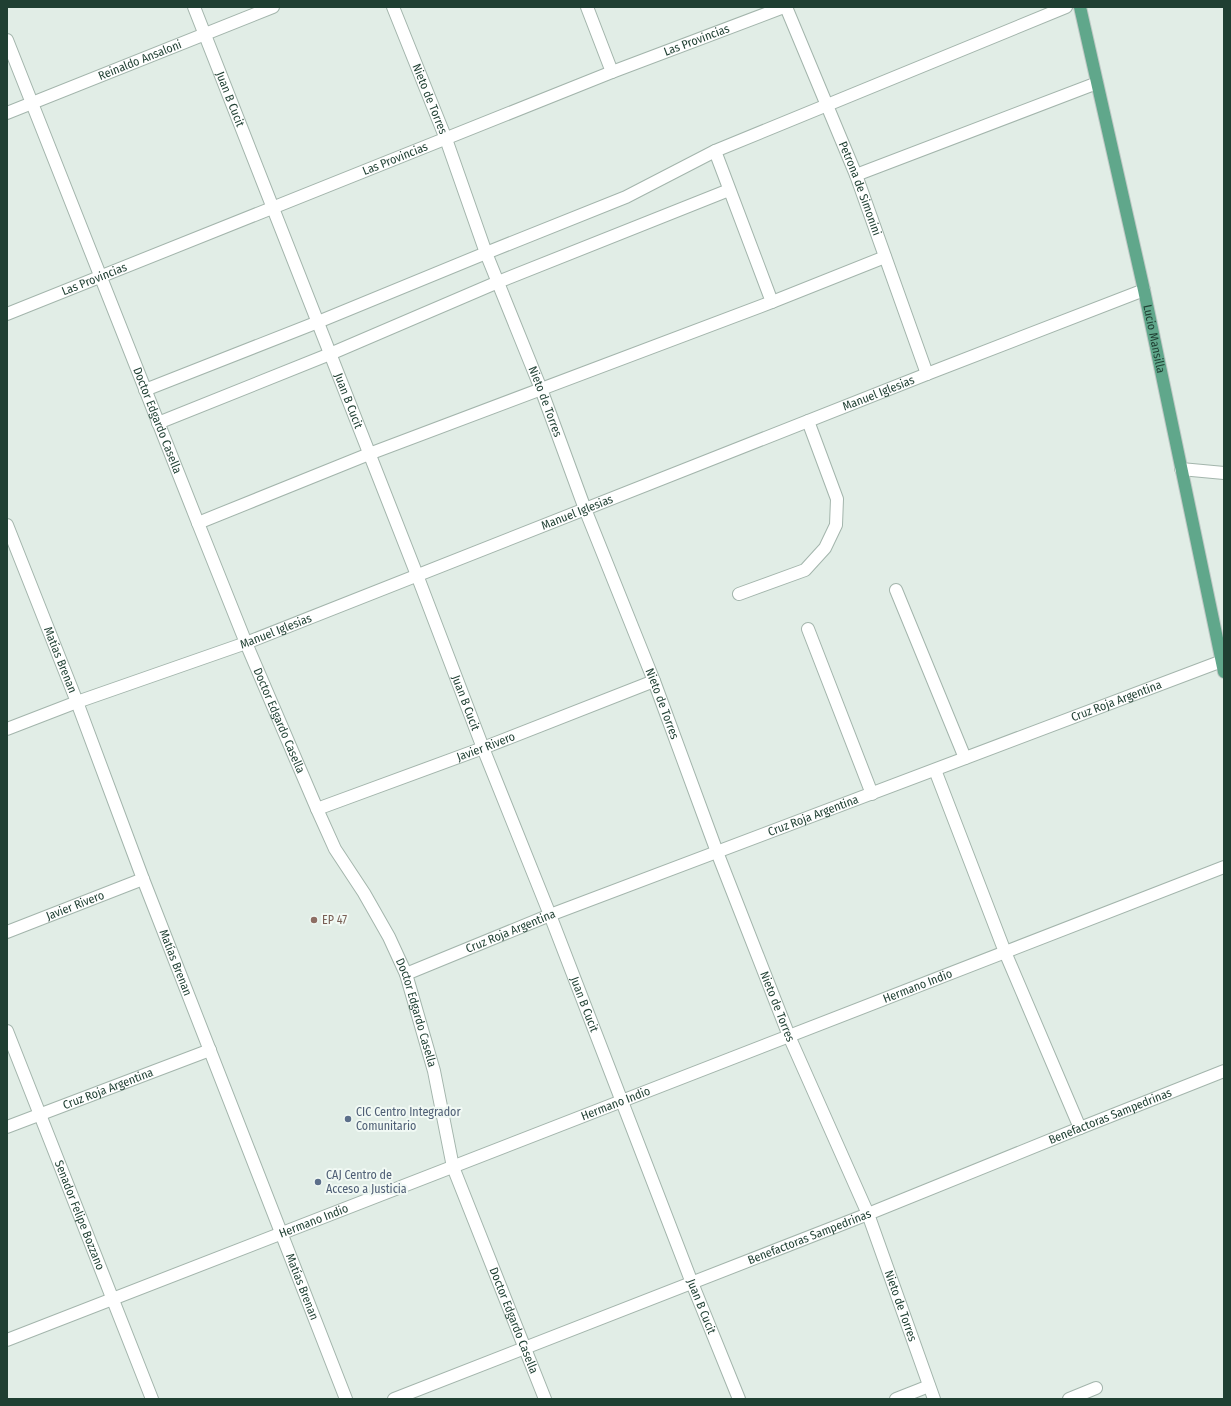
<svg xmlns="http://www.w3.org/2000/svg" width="1231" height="1406" font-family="'Fira Sans Condensed',sans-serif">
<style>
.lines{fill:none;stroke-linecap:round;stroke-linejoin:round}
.minor-casing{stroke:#a3b5ac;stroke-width:14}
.major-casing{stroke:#c0c9c6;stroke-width:14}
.minor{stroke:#fff;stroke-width:12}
.major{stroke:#60a78b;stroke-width:12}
.education-dot{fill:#8d6e63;stroke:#f1f9f4;stroke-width:1.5}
.service-dot{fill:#5c6f8a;stroke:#f1f9f4;stroke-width:1.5}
.labels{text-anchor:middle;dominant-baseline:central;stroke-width:4;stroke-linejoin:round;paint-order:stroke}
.street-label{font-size:12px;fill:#1f3f32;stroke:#f1f9f4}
.education-label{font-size:12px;fill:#785e54;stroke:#f1f9f4;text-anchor:start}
.service-label{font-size:12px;fill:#4e5e75;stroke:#f1f9f4;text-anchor:start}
</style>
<rect width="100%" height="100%" fill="#e1ede6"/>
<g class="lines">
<defs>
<g id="minor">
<path id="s1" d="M194 7 417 575 483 748 550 915 692 1283 739 1399"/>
<path id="s2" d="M393 7 446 139 486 253 541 389 585 509 654 681 717 852 789 1036 868 1214 934 1399"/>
<path d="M587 7 612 72"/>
<path id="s3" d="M786 7 856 175 927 374"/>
<path id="s4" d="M7 40 198 523 246 643 317 809 335 849 364 893 389 937 406 974 434 1071 453 1167 545 1399"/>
<path id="s5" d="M7 113 273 7"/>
<path d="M715 151 772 302"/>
<path d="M856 175 1097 83"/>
<path id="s6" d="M7 314 612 72 784 7"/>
<path d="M145 390 318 322 486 253 626 197 715 151 1066 7"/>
<path d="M158 423 330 354 498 282 729 190"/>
<path d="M1181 469 1224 473"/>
<path d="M198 523 369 454 772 302 885 257"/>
<path id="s7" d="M7 525 77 702 143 879 346 1399"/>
<path d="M896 590 965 758"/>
<path d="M739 594 805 570 825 548 836 525 837 499 808 421"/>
<path d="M808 629 872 794"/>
<path id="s8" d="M7 729 77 702 246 643 927 374 1144 290"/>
<path d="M935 770 1005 952 1080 1128"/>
<path id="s9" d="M317 809 483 748 654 681"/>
<path id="s10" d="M7 932 143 879"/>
<path id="s11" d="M406 974 550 915 1222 661"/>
<path id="s12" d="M7 1031 152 1399"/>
<path id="s13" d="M7 1127 210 1050"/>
<path id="s14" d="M7 1340 1224 867"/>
<path id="s15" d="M394 1399 868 1214 1080 1128 1224 1071"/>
<path d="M896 1399 929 1386"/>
<path d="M1069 1399 1096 1388"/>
</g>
<g id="major">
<path id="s16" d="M1080 7 1144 290 1224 672"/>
</g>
</defs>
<use href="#minor" class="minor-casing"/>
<use href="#major" class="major-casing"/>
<use href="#minor" class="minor"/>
<use href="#major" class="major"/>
</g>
<circle class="education-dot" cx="314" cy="920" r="4"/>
<g class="service-dot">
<circle cx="348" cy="1119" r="4"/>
<circle cx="318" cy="1182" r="4"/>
</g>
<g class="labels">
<g class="street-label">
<text stroke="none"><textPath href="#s6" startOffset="742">Las Provincias</textPath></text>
<text stroke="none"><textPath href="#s5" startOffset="143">Reinaldo Ansaloni</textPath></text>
<text stroke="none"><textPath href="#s2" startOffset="99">Nieto de Torres</textPath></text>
<text stroke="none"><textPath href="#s1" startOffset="99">Juan B Cucit</textPath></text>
<text stroke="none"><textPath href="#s6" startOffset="418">Las Provincias</textPath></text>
<text stroke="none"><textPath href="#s3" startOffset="196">Petrona de Simonini</textPath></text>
<text stroke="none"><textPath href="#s6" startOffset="94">Las Provincias</textPath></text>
<text stroke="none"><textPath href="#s16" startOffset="340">Lucio Mansilla</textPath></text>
<text stroke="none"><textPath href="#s8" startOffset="934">Manuel Iglesias</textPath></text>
<text stroke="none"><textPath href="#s1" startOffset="423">Juan B Cucit</textPath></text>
<text stroke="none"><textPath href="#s2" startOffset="423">Nieto de Torres</textPath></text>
<text stroke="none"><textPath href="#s4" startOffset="409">Doctor Edgardo Casella</textPath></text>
<text stroke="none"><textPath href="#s8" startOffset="610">Manuel Iglesias</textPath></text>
<text stroke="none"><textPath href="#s8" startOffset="286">Manuel Iglesias</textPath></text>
<text stroke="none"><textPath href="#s7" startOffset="145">Matías Brenan</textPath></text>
<text stroke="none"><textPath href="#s11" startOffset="761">Cruz Roja Argentina</textPath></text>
<text stroke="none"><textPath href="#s1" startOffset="747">Juan B Cucit</textPath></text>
<text stroke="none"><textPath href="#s2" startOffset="747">Nieto de Torres</textPath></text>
<text stroke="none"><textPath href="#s4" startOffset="733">Doctor Edgardo Casella</textPath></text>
<text stroke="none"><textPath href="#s9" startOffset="180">Javier Rivero</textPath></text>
<text stroke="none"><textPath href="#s11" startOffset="437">Cruz Roja Argentina</textPath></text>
<text stroke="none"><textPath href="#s10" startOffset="73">Javier Rivero</textPath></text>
<text stroke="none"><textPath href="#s11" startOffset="113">Cruz Roja Argentina</textPath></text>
<text stroke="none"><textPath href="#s7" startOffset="469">Matías Brenan</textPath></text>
<text stroke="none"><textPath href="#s14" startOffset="977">Hermano Indio</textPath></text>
<text stroke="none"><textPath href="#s1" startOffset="1071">Juan B Cucit</textPath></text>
<text stroke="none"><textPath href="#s2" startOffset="1071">Nieto de Torres</textPath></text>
<text stroke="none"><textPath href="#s4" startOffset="1057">Doctor Edgardo Casella</textPath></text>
<text stroke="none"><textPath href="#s13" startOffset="108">Cruz Roja Argentina</textPath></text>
<text stroke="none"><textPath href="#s14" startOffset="653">Hermano Indio</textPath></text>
<text stroke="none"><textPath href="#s15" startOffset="770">Benefactoras Sampedrinas</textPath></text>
<text stroke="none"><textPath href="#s12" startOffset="198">Senador Felipe Bozzano</textPath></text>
<text stroke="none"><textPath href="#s14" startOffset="329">Hermano Indio</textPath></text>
<text stroke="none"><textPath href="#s15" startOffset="446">Benefactoras Sampedrinas</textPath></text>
<text stroke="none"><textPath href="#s7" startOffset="817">Matías Brenan</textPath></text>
<text stroke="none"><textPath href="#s2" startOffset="1395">Nieto de Torres</textPath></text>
<text stroke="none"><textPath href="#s1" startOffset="1395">Juan B Cucit</textPath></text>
<text stroke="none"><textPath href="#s4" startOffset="1381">Doctor Edgardo Casella</textPath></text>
</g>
<g class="education-label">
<text x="322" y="920">EP 47</text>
</g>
<g class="service-label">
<text x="356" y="1112">CIC Centro Integrador<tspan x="356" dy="14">Comunitario</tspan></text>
<text x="326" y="1175">CAJ Centro de<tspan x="326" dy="14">Acceso a Justicia</tspan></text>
</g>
</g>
<rect width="1231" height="1406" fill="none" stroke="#1f3f32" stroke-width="16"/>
</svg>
